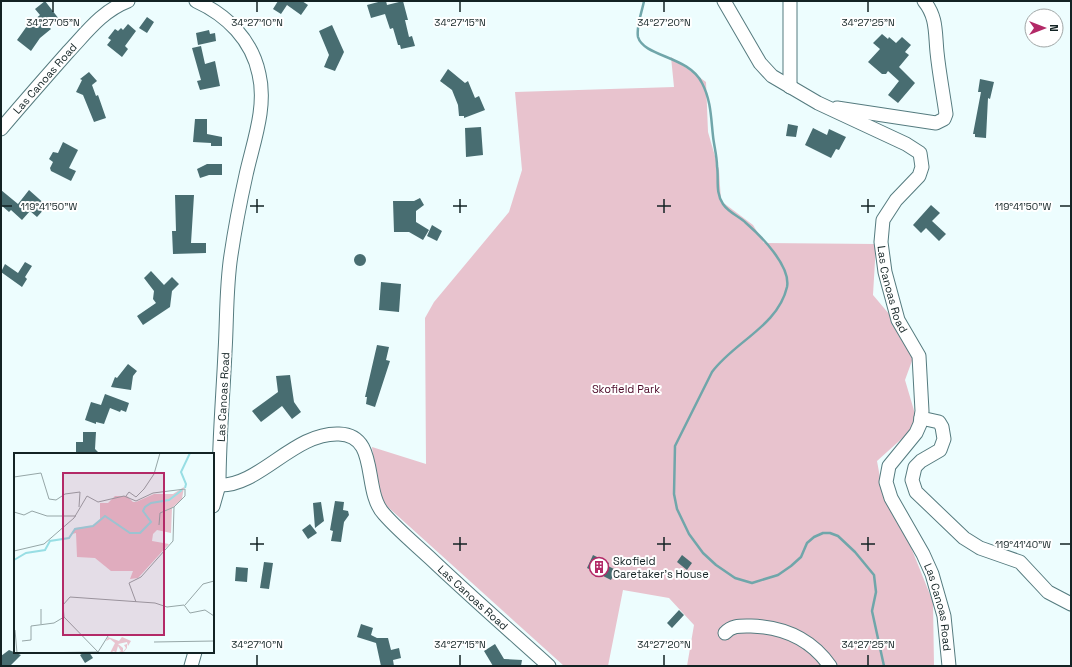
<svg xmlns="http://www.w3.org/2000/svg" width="1072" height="667" font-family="'Space Grotesk',sans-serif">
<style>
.green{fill:#e8c3ce}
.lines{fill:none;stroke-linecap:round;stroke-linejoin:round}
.stream{stroke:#70a6aa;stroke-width:2.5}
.building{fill:#486d71}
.minor-casing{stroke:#557b7f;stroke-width:15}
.minor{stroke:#fff;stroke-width:13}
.ticks{fill:none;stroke:#132324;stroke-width:1.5}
.labels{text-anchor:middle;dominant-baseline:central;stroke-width:4;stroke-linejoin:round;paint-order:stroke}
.street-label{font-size:11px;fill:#132324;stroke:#fff}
.park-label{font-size:11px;fill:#4d0a29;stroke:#fff}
.poi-label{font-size:11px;fill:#132324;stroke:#fff;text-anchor:start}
.inset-river{fill:none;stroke:#98dee4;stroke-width:2}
.inset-road{fill:none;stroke:#96a6a7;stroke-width:1}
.view{fill:#b32967;fill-opacity:0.15;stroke:#b32967;stroke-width:2}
.inset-edge{fill:none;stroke:#132324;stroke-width:2}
.ticks-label{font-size:10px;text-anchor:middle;fill:#132324;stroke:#fff;stroke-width:4;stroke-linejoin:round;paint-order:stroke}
</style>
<rect width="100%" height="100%" fill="#edfdfe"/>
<path class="green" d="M671 57 706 82 708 132 719 170 721 201 753 225 764 243 876 244 873 295 917 347 905 380 918 424 877 461 881 483 896 510 933 602 934 666H687L694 625 669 598 623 590 608 666H564L379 499 372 447 426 464 425 318 434 302 509 212 522 170 515 92 674 87Z"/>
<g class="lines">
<path class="stream" d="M644 1C642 12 636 26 638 37 644 57 689 56 702 83 711 100 711 118 713 136 714 146 717 156 717 166 719 179 715 192 723 204 729 213 739 216 746 223 761 236 791 266 787 287 778 326 734 342 712 372L675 446 674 494 677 509 689 534 703 553 716 565 735 578 752 583 778 575 791 566 801 557 807 543 814 537 823 533H830L838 536 855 552 874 575 876 592 872 611 884 666"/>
</g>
<path class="building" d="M45 1 59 19 49 27 51 29 40 38 31 51 17 40 27 26 40 15 35 9Z
M278 1H302L308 5 301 15 287 5 281 14 273 9Z
M382 1H386L387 5 403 1 408 20H405L409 37 412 36 415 46 401 49 400 45H398L393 28 390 29 385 14 371 18 367 5Z
M147 17 154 22 147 33 139 28Z
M128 24 136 31 125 46 128 49 122 57 107 45 111 40 108 38 115 29 118 31 121 28 123 30Z
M332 25 344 52 335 71 324 67 329 55 319 31Z
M209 30 210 34 215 33 216 41 198 45 196 33Z
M882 34 888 39 889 37 896 43 902 37 911 45 905 52 909 55 899 67 915 83 898 103 888 95 899 81 888 71 886 74H882L868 62 880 49 873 43Z
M201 46 205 64 215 61 220 86 200 90 197 81 201 80 192 48Z
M448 69 465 83 468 81 475 98 479 96 485 110 464 118V116H459L458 105 452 90 440 81Z
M89 72 97 81 92 85 96 96 98 95 106 118 94 122 83 95 76 92 82 80 80 79Z
M980 79 994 82 990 99 988 98 986 138 975 137V134H973L981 92H978Z
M195 119H207V134L222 137V146H211V143L193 142Z
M788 124 798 126 796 137 786 136Z
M481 127 483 155 466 157 465 128Z
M813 128 827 135 829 129 846 137 839 150 836 149 831 158 805 145Z
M63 142 78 150 69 168 76 171 71 181 51 171 50 168 53 162 49 159 53 152 58 153Z
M207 164H222V175H209L200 178 197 169Z
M1 190 18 204 29 190 47 206 37 217 30 211 22 220 11 210 9 212 1 205Z
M175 195H194L191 243H206V253L173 254 172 231H176Z
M420 198 424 205 416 211V222L429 230 423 240 409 232H394L393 201H414Z
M931 205 940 213 932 221 946 234 939 241 926 228 921 233 913 225Z
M432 225 442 231 437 241 427 236Z
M354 260a6 6 0 1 1 12 0a6 6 0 1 1-12 0Z
M25 262 32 266 25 277 27 279 22 287 1 272 5 264 18 273Z
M151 271 164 285 172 277 179 284 172 291 170 307 143 325 137 316 156 303 153 299 154 291 144 278Z
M381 282 401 284 399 312 379 310Z
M377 345 389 347 386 360 390 361 375 407 366 404 367 397H365Z
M128 364 137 371 133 376 131 390 111 387 115 377 117 378Z
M290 375 294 402 301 412 292 419 282 406 261 422 252 411 278 392 276 376Z
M105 394 129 403 126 412 121 410 120 412 110 408 104 424 96 422V424L85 420 91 402 101 405Z
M83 432H96L95 449 100 454H76V442H83Z
M335 501 344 502 343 510 348 511 349 515 344 522 341 542 331 541 333 531 330 530Z
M321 502 324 521 315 528 313 503Z
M310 524 317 533 308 539 302 530Z
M593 555 609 563 608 566 616 570 611 580 587 568Z
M682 555 692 563 687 570 677 562Z
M264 562 273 563 269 589 260 588Z
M236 567 248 568 247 582 235 581Z
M679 610 684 615 672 628 667 623Z
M361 624 373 628 371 635 377 638H388L391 650 399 648 401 658 393 660 394 666H381L376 643 357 637Z
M495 644 504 659 522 660 521 666H493L484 651Z
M9 650 21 655 10 666H1V656Z
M85 652H89L93 658 85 663 80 655Z"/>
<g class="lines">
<defs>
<g id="minor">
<path d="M196 1C227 15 252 40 259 74 267 107 253 143 246 175 240 202 235 228 231 255 226 287 227 320 225 352 223 396 219 441 219 485L213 506"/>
<path id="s1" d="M724 1 760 63 772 76 818 103 906 144 920 153 922 167 919 176 896 200 883 220 881 242 885 272 898 320 919 356 922 411 920 424 916 433 889 466 886 482 891 498 923 554 932 574 944 616 949 666"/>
<path d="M790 87V1"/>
<path d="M837 108 936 123 944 119 946 114C943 93 939 72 937 52 935 32 937 17 924 1"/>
<path id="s2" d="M1 129C23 103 45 78 68 52 86 33 102 11 128 1"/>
<path d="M921 418 939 422 942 427 944 439 940 450 921 461 915 467 912 480 916 492 964 538 980 548 1020 562 1048 592 1071 604"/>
<path id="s3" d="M219 485C259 487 294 432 339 434 380 435 362 491 384 514 398 530 415 544 430 558 469 595 509 630 549 666"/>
<path d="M725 633C732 625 741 626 751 626 784 627 811 639 830 666"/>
<path d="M191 666 195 652"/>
</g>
</defs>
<use href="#minor" class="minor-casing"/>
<use href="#minor" class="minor"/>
</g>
<path class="ticks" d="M53 2V12M257 2V12M460 2V12M664 2V12M868 2V12M257 199V213M460 199V213M664 199V213M868 199V213M2 206H12M250 206H264M453 206H467M657 206H671M861 206H875M1060 206H1070M257 537V551M460 537V551M664 537V551M868 537V551M250 544H264M453 544H467M657 544H671M861 544H875M1060 544H1070M257 655V665M460 655V665M664 655V665M868 655V665"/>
<defs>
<symbol id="building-ring" viewBox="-11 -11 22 22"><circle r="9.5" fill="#fff" stroke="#b32967" stroke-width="1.5"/><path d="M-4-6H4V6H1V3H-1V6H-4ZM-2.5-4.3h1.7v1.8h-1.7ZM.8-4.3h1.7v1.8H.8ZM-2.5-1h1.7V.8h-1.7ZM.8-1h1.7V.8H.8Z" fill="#b32967"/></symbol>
</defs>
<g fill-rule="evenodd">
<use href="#building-ring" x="588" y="556" width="22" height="22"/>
</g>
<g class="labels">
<g class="street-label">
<text stroke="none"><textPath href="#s2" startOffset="67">Las Canoas Road</textPath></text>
<text stroke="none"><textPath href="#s1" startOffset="408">Las Canoas Road</textPath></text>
<text transform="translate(223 397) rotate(-87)">Las Canoas Road</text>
<text stroke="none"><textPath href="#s3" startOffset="354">Las Canoas Road</textPath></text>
<text stroke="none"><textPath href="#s1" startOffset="755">Las Canoas Road</textPath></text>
</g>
<g class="park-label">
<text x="626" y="389">Skofield Park</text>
</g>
<g class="poi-label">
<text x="613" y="561">Skofield<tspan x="613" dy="13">Caretaker's House</tspan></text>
</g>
</g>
<g transform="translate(14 453)">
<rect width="200" height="200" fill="#edfdfe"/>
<path d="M170 34 168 46 158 55 157 80 143 77 139 81 138 88 155 91 124 125 116 126 119 118H97L81 105 63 104 62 80 58 81 61 75 79 73 86 67V50H94L101 43H113L119 49H122L140 41H159ZM94 184 105 188 108 184 117 188 114 193 113 189 104 191 109 195V199L112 195 110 192 113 191V195L109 200H103L107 198 104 193 102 200 100 198 96 200 101 190 96 186 92 188Z" fill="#e8c3ce"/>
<path class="inset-river" d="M171 35 172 31 167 19 176 0M0 107 12 100 31 97 36 88 55 85 61 76 79 73 91 63 116 80H126L137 69 129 58 131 54 137 50 155 47 168 37"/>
<path class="inset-road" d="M0 24 27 20 35 46 42 47 51 41 66 39 65 54M112 43 115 39 122 44 130 36 140 21 146 0M0 59 10 62 18 58 33 63H62M145 72 146 60 160 54M0 98 30 91 60 65 73 43 84 49 110 43 122 48 139 40 171 36V43L160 54 159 88 127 124 115 130 122 149M171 152 189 131 200 128M27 156V171M17 173 40 170 50 164M1 177 3 200M8 188 17 187V173M140 189 200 188M15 200 84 199 94 183M85 200 50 164 49 152 56 144 141 150 153 154 170 152 176 160 191 157 200 163"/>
<path class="view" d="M49 20H150V182H49Z"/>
<rect width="200" height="200" class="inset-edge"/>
</g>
<g class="ticks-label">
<text x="53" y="26">34°27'05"N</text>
<text x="257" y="26">34°27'10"N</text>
<text x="460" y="26">34°27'15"N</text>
<text x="664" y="26">34°27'20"N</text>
<text x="868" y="26">34°27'25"N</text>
<text x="1023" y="210">119°41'50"W</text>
<text x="49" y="210">119°41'50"W</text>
<text x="1023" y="548">119°41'40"W</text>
<text x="257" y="648">34°27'10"N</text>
<text x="460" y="648">34°27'15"N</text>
<text x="664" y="648">34°27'20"N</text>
<text x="868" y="648">34°27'25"N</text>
</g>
<rect width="1072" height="667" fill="none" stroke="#132324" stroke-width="4"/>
<g transform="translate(1044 28) rotate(90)"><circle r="19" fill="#ffffff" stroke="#a1a7a7"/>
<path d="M0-3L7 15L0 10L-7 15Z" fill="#b32967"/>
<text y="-6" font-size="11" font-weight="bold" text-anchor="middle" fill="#132324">N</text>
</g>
</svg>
